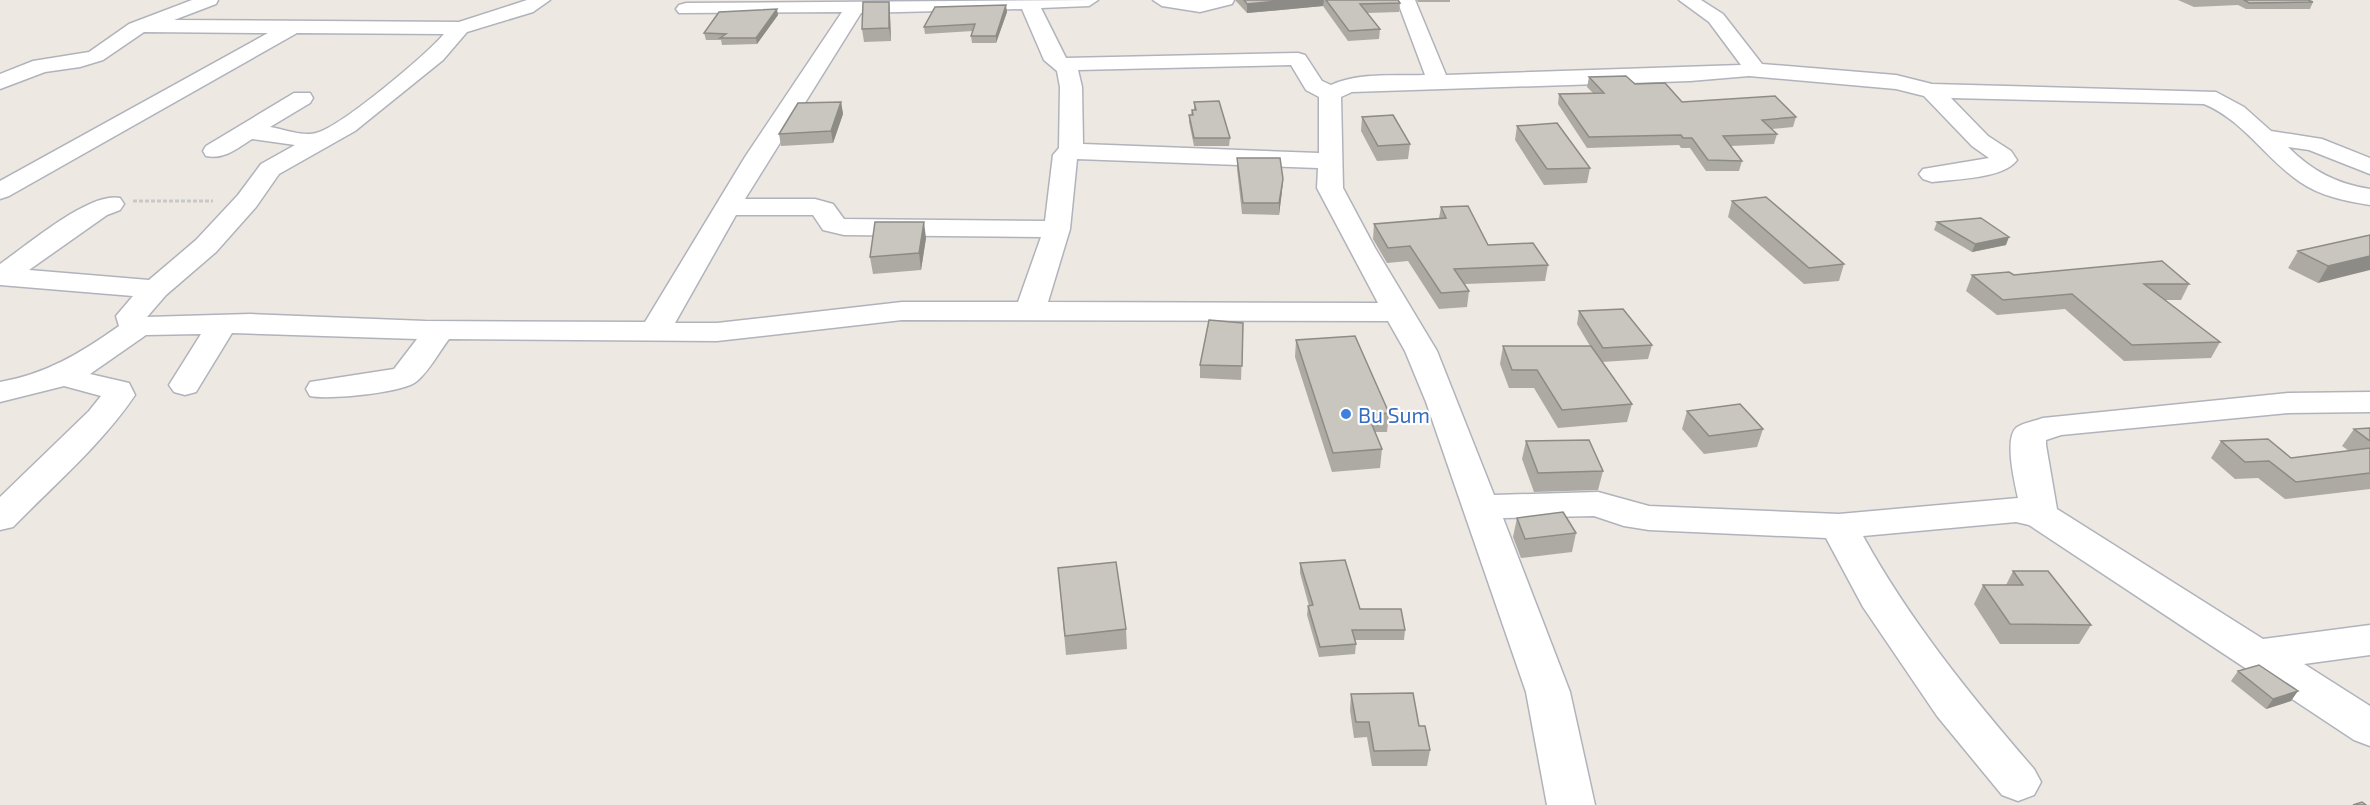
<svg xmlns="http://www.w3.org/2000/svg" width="2370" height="805" font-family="'Exo 2',sans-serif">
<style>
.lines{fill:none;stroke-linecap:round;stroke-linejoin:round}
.minor-casing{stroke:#b1b3bc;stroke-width:3}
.path{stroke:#c8c8c8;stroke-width:3;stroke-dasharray:4 2;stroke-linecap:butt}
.minor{fill:#fff;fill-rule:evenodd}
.wall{fill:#adaaa4}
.shaded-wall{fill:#8d8b86}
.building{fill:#c9c6bf;stroke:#8d8b86;stroke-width:1.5}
.shop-dot{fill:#3f7fe0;stroke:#fff;stroke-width:2}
.labels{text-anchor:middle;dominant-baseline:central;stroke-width:4.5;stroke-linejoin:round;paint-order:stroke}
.shop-label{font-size:21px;fill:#366cbe;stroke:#fff;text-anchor:start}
</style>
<rect width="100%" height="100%" fill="#ede8e1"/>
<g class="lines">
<defs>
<path id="minor" d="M192 0H218L216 4 174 20 459 22 527 0H550L533 12 467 32 443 60 355 131 279 174 256 207 216 252 166 295 147 317 250 314 425 321 645 322 745 157 842 12 679 13 676 9 679 5 686 3 1098 0 1089 6 1041 8 1066 58 1298 53 1305 55 1322 81 1331 85C1359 72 1395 76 1425 75L1397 0H1415L1446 75 1741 65 1709 22 1679 0H1701L1723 14 1762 64 1896 75 1932 84 2216 92 2244 107 2271 131 2322 139 2370 158V174L2309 150 2288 147C2312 171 2337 184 2370 189V205C2346 201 2320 196 2300 182 2266 159 2243 120 2204 104L1951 98 1988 136 2011 151 2017 160C2004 179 1954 179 1932 182L1923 179 1919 174 1923 169 1989 158 1972 146 1924 96 1896 89 1749 76 1690 81 1352 92 1341 97 1343 188 1375 248 1437 351 1494 495 1598 492 1649 506 1839 514 2018 498C2015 484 2004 439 2016 428 2022 423 2035 421 2043 418L2289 393 2370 392V412L2289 413 2061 435 2046 440V445L2057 509 2263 639 2370 625V655L2304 664 2370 706V746L2354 740 2029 525 2016 522 1863 536C1910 621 1970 695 2034 769L2041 782 2034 795 2018 801 2002 795 1937 716 1863 607 1826 538 1649 530 1624 526 1594 516 1503 518 1570 692 1595 805H1547L1526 692 1426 402 1405 351 1388 321 902 320 717 341 449 339C439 352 430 370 417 381 405 393 327 400 310 396L306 389 310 382 394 369 417 339 232 333 196 392 185 395 174 392 169 385 201 334 146 335 90 374 129 383 135 395C102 444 55 484 13 527L0 530V497L89 411 101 396 64 386 0 402V382C46 374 81 353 119 326L116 316 133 296 0 285V264C26 246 90 191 120 198L124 204 120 210 107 215 29 270 149 280 196 240 238 195 261 164 295 145 252 139C238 148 224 160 206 156L203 151 206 146 294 93H310L313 98 310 103 270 127C283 129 304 137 316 133 341 127 426 55 444 34L297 33 9 196 0 199V181L268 33 144 32 103 60 80 67 45 72 0 89V74L33 61 89 52 129 24ZM1022 9 1044 60 1057 71 1060 87 1059 148 1053 155 1045 221 844 219 833 204 815 199H745L861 13ZM1291 65 1306 90 1319 97V153L1083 144 1082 87 1078 70ZM1077 159 1318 168 1317 188 1378 303 1048 302 1070 229ZM736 215H813L823 230 844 235 1041 237 1018 302H902L717 323H675Z
M1153 0H1234L1232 4 1200 12 1162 6Z"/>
</defs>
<use href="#minor" class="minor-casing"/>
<path class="path" d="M133 201H213"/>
<use href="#minor" class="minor"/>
</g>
<path class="wall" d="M1235 0H1398L1400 3 1399 12 1367 13 1380 29 1379 39 1348 41 1323 6 1247 13Z
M1417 0H1450V2H1418Z
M2178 0H2308L2313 2 2310 9H2246L2238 5 2194 7Z
M889 2 890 15 891 41 864 42 862 29Z
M1007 12 996 43H972L971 36 973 31 925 34 924 27Z
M778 15 757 44 722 45 721 40H706L704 33Z
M1589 77 1635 84 1682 102 1796 117 1793 127 1772 129 1777 134 1774 144 1731 146 1742 161 1739 171H1706L1690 148H1681L1679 145 1587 148 1558 104 1559 94 1593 93 1587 87Z
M841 102 843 114 833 143 781 146 779 134Z
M1194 102 1230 138 1229 146H1194L1189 122V115H1191L1192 110H1194Z
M1362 117 1410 144 1408 159 1377 161 1361 131Z
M1517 126 1590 168 1587 183 1544 185 1515 140Z
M1237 158 1283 179 1282 191 1279 215 1242 214 1237 169Z
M1732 201 1844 264 1839 281 1804 284 1728 217Z
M1441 207 1488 245 1548 265 1545 281 1465 284 1469 291 1467 307 1439 309 1408 261 1387 263 1373 239 1374 224 1439 218Z
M1937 222 2006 245 1972 252 1934 230Z
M2370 235 2318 283 2288 268 2298 251Z
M926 238 921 270 873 274 870 257Z
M1972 275H2014L2189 284 2181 300H2164L2220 342 2211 358 2124 361 2065 309 1997 315 1966 291Z
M1579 311 1652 345 1648 359 1602 362 1632 404 1627 422 1558 428 1534 388H1509L1500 364 1503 346H1590L1577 324Z
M1243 323 1241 380 1200 378V365Z
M1296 340 1389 413 1387 432H1375L1382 449 1380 468 1332 472 1295 357Z
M1687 411 1763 429 1757 447 1704 454 1682 429Z
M2370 428V489L2285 499 2258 478 2235 479 2211 458 2221 441 2291 458 2349 451 2342 446 2354 429Z
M1526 441 1603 471 1598 490 1534 492 1522 459Z
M1517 518 1576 533 1572 552 1521 558 1513 537Z
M1300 563 1360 609 1405 630 1404 640H1355L1356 644 1355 654 1319 657 1307 615 1308 606H1309L1300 573Z
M1058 568 1126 629 1127 649 1066 655Z
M2013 571 2091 625 2079 644H2000L1974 604 1983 585H2006Z
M2238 671 2291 701 2266 709 2231 681Z
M1351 694 1419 726 1430 750 1427 766H1372L1367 737 1354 738 1350 710Z"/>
<path class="shaded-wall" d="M1288 0H1324L1323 6 1247 13V4Z
M889 2 890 15 891 41 889 28Z
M1006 5 1007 12 996 43V36Z
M777 9 778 15 757 44 756 38Z
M841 102 843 114 833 143 831 131Z
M1283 179 1282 191 1279 215V203Z
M924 222 926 238 921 270 919 253Z
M2009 237 2006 245 1972 252 1975 244Z
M2370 256V270L2318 283 2328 266Z
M2298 691 2291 701 2266 709 2273 699Z"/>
<path class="building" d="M1244 0H1288L1247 4Z
M1326 0H1398L1400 3 1360 4 1380 29 1349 31Z
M2244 0H2308L2313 2 2249 3Z
M863 2H889V28L862 29Z
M1006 5 996 36H971L975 24 924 27 935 7Z
M777 9 756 38H720L726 34 704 33 719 12Z
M1626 76 1635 84 1665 83 1682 102 1775 96 1796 117 1762 120 1777 134 1723 136 1742 161 1708 160 1692 138H1683L1681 135 1589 137 1559 94 1604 93 1589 77Z
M1219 101 1230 138H1194L1189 115H1193L1192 110H1196L1194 102Z
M841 102 831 131 779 134 798 103Z
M1393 115 1410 144 1378 146 1362 117Z
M1557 123 1590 168 1547 169 1517 126Z
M1237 158H1280L1283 179 1279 203H1243Z
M1766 197 1844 264 1809 268 1732 201Z
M1468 206 1488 245 1533 243 1548 265 1454 269 1469 291 1441 293 1410 246 1388 248 1374 224 1446 218 1441 207Z
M1981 218 2009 237 1975 244 1937 222Z
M875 222H924L919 253 870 257Z
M2370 235V256L2328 266 2298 251Z
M2162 261 2189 284H2144L2220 342 2132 345 2072 294 2003 300 1972 275 2009 272 2014 275Z
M1623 309 1652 345 1603 348 1579 311Z
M1209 320 1243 323 1242 366 1200 365Z
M1355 336 1389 413 1368 415 1382 449 1333 453 1296 340Z
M1503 346H1591L1632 404 1562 410 1537 370H1512Z
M1740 404 1763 429 1709 436 1687 411Z
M2370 428V441L2354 429Z
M2268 439 2291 458 2370 448V473L2296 482 2269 461 2245 462 2221 441Z
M1589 440 1603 471 1538 473 1526 441Z
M1563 512 1576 533 1525 539 1517 518Z
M1345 560 1360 609H1401L1405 630H1352L1356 644 1320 647 1308 606 1313 605 1300 563Z
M1116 562 1126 629 1065 636 1058 568Z
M2013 571H2048L2091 625 2010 624 1983 585H2023Z
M2259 665 2298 691 2273 699 2238 671Z
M1413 693 1419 726H1425L1430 750 1374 751 1369 722H1356L1351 694Z
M2362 802 2366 805H2353Z"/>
<circle class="shop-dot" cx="1346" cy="414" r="6"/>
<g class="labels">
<g class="shop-label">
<text x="1358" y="414">Bu Sum</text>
</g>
</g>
</svg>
